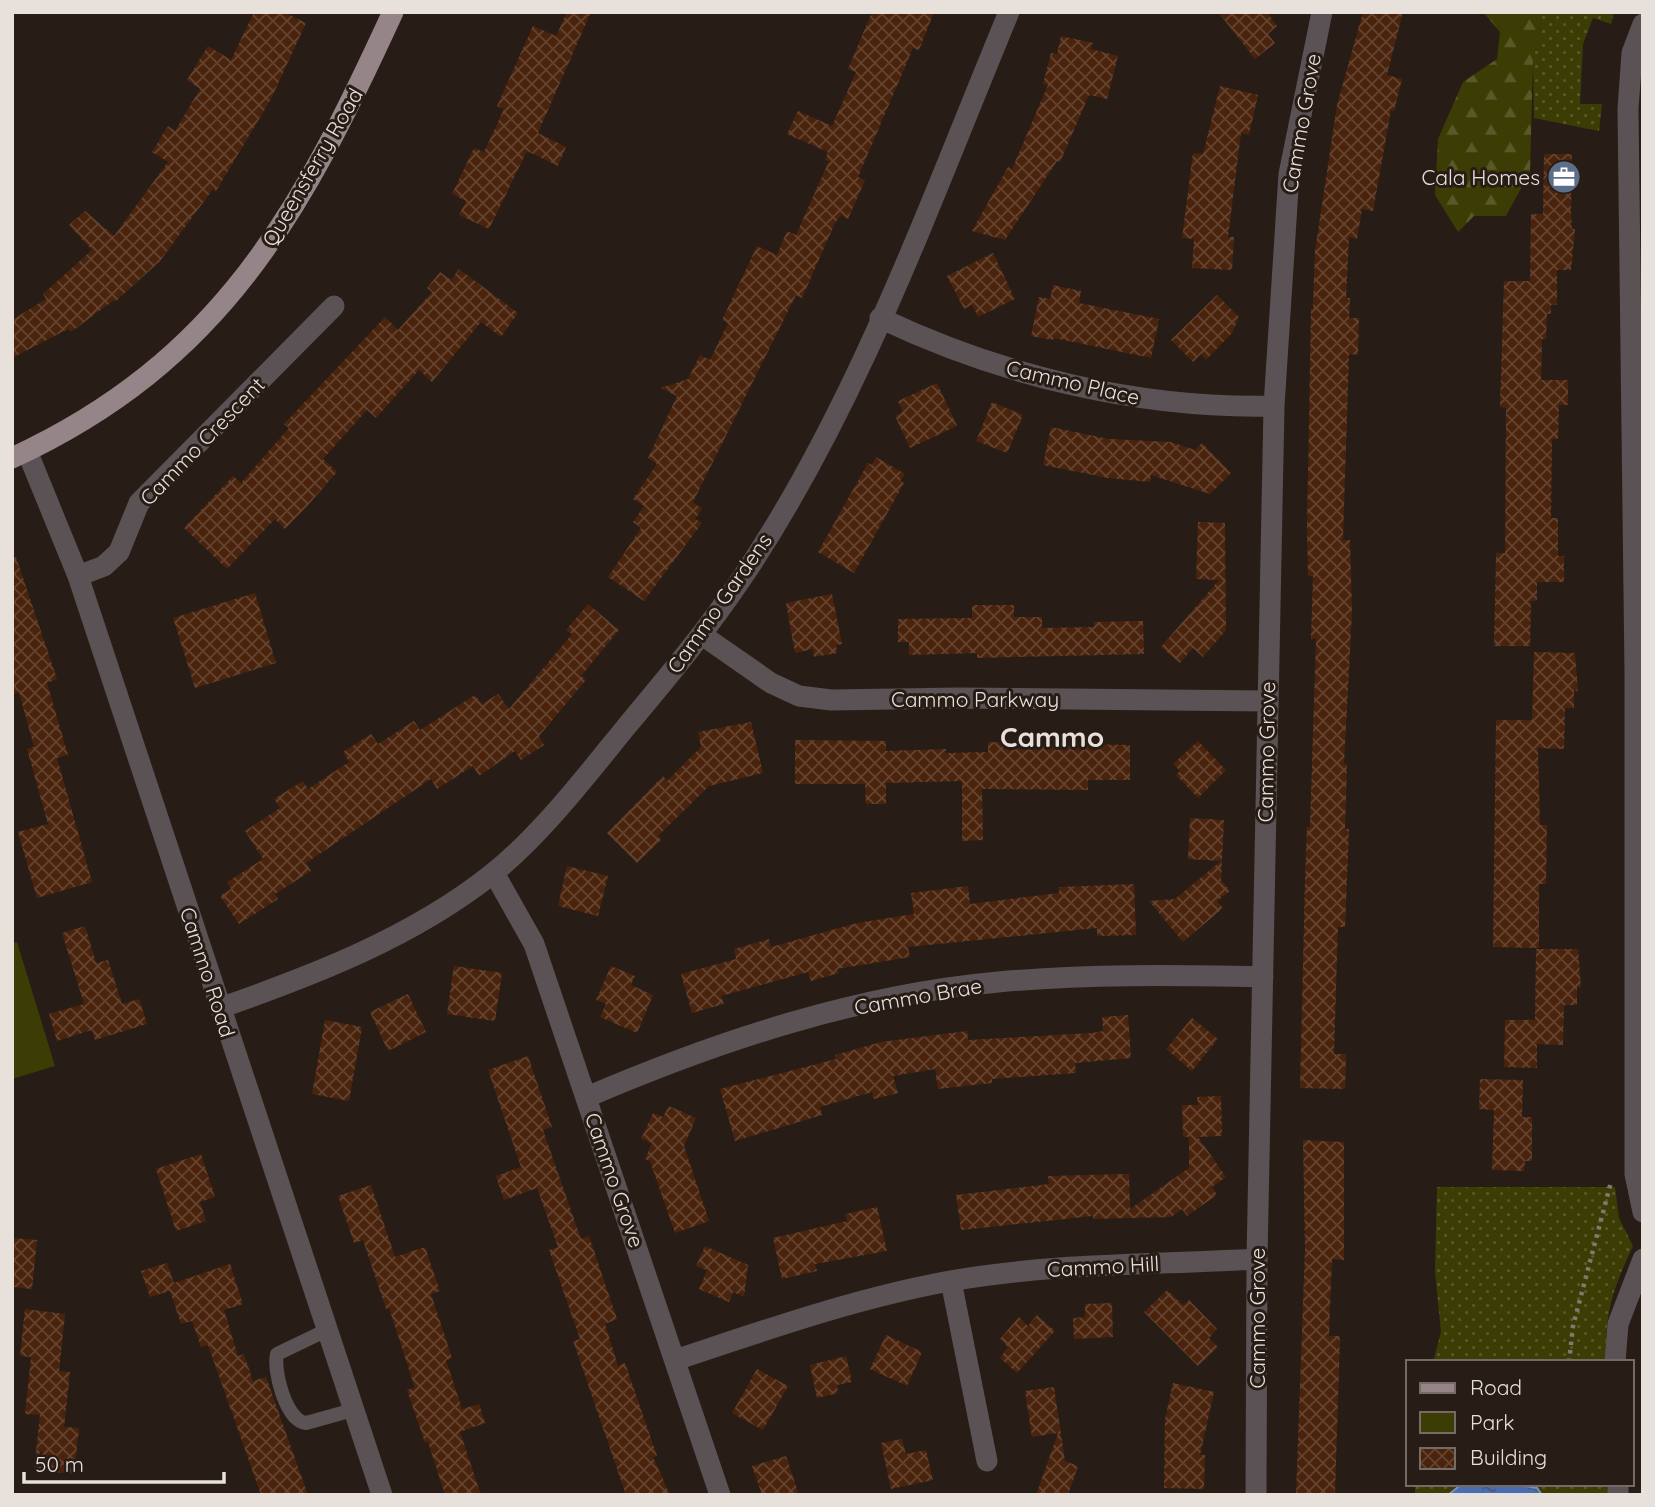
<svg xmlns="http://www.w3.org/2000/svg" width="1655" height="1507" font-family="Quicksand,sans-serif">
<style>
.green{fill:url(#green-dots)}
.forest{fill:url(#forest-firs)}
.pitch{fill:#3c3d05}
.water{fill:url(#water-ripples);stroke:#7890be;stroke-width:2}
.building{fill:url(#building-cross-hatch)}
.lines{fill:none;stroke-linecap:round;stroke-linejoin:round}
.path{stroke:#827872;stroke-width:4.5;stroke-dasharray:3.5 5;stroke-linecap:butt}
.lane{stroke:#5a5254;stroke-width:14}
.street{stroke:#5a5254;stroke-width:21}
.primary{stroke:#958588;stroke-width:21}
.labels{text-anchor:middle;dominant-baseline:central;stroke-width:6;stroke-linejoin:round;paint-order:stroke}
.street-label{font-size:21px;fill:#e8e0db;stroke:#281c16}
.poi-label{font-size:21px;fill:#e8e0db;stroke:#281c16;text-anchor:end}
.district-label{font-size:28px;font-weight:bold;fill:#e8e0db;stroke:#281c16}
</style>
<defs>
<pattern id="green-dots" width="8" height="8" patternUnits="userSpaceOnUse" patternTransform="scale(1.75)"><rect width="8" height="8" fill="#3c3d05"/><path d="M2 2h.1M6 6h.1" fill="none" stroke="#585929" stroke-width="1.8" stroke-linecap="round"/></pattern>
<pattern id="forest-firs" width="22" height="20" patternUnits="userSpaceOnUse" patternTransform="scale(1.75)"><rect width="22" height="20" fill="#3c3d05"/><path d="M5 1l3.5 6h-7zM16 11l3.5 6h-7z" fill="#585929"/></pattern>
<pattern id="water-ripples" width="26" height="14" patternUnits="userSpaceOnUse" patternTransform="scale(1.75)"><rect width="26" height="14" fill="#486db1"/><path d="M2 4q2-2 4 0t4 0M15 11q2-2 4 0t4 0" fill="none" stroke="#47587a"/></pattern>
<pattern id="building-cross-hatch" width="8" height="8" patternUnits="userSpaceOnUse" patternTransform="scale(1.75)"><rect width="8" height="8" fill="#4a230c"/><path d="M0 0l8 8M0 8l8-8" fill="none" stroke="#64432f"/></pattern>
</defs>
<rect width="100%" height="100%" fill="#281c16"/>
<path class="green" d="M1543 12H1614L1611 24 1593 18 1583 44 1580 104H1602L1599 131 1534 118 1533 60Z
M1437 1187H1615L1619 1218 1633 1246C1612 1290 1605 1313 1606 1362H1433L1441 1332 1435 1271Z
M1415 1484H1607L1608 1495H1415Z"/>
<path class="forest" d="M1483 12H1543L1533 60 1530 172 1506 216H1474L1458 232 1435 195 1438 139 1463 82 1497 59 1500 32Z"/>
<path class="pitch" d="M17 942 55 1066 12 1079V943Z"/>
<path class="water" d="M1462 1484H1513L1537 1488 1542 1495H1448Z"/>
<path class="building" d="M254 12H284L306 23 271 99 216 191 213 189 160 261 115 302 114 300 71 332 68 329 12 358V320L46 299 43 294 92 250 69 225 85 211 114 236 168 162 152 152 168 126 175 131 200 89 187 80 208 46 231 60Z
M567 12H591L538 133 566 147 558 166 527 151 489 229 459 215 466 201 452 194 474 148 484 152 504 109 497 106 533 26 556 36Z
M872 12H934L919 50 913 48 858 177 865 180 848 219 841 215 835 223 802 298 796 295 693 502 702 509 695 519 702 523 644 601 608 577 641 528 633 522 644 506 633 499 657 464 648 458 677 396 661 388 688 379 700 355 710 360 728 323 722 320 757 246 777 255 787 231 796 235 829 161 825 160 828 152 787 134 798 111 832 126 856 72 848 69Z
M1218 12H1267L1277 26 1268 34 1275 43 1255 59Z
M1363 12H1403L1387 75 1402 79 1394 111 1391 110 1373 211 1362 209 1357 239 1349 237 1346 298H1350L1349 318H1359L1358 355 1349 354 1343 540H1350L1352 612 1344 764H1347L1345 829H1349L1345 927H1338L1334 1054H1346L1345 1089 1300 1088 1305 881 1307 827H1310L1316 639H1311L1313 576H1308L1307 528 1311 309H1313L1315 251 1337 105Z
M1061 36 1093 43 1091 49 1118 56 1107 99 1089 95 1060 162 1057 161 1005 240 972 231 1008 167 1012 169 1048 85 1043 84 1051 53 1057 54Z
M1220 86 1258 95 1249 135 1241 133 1228 237H1234L1232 270 1192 268 1194 239 1182 238 1193 153 1203 154Z
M1544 154H1572L1571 214 1572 229H1575L1571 270H1557V305H1551V314H1547L1546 339H1542L1541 380H1568V405H1559L1558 439H1552L1551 518H1558V556H1564V582H1537V601H1531L1530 646H1494L1496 553H1505L1506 408 1500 407 1504 281H1530L1531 214H1543Z
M993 253 1015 299 978 317 972 305 964 309 947 276Z
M459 269 518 313 501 337 481 322 432 382 419 370 376 418 367 410 323 459 337 472 309 504 285 529 275 519 227 569 184 528 233 476 241 483 289 428 284 424 385 317 398 330 432 292 427 288 440 272 451 280Z
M1053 285 1081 291 1079 303 1159 319 1151 358 1054 338 1053 340 1031 336 1039 297 1050 299Z
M1217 295 1239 317 1232 333 1206 360 1201 354 1193 362 1171 340Z
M937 383 957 426 910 448 895 416 903 412 898 401Z
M992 402 1023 415 1007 453 976 441Z
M1051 427 1109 439 1171 442 1195 450 1202 443 1231 473 1210 494 1151 475 1150 482 1108 478 1043 465Z
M876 457 905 474 900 481 904 483 854 573 818 552 868 463 872 465Z
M1198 522 1225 523 1226 630 1203 657 1193 648 1180 663 1161 647 1219 580 1196 579Z
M16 557 57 679 47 683 68 755 57 758 92 882 37 898 18 832 48 824 27 749 34 747 19 692 12 695V558Z
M255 593 276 663 195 688 173 618Z
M832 594 842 644 836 645 837 653 814 657 813 649 795 653 786 603Z
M588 604 619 630 581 676 586 680 539 736 544 745 521 760 515 751 479 776 473 766 437 789 431 779 306 863 311 871 275 894 278 899 239 924 220 896 231 889 227 882 263 859 245 831 280 808 274 799 303 781 308 789 349 762 343 752 371 734 378 744 414 721 420 730 475 695 482 704 498 694 509 709 572 634 566 630Z
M972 605H1014V617H1042V628L1094 627V622L1143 621 1144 654 977 658V653L909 655V642H898V619L972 618Z
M1534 652 1575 653 1578 691H1574V708H1565L1564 749 1538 748 1540 825H1547L1546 884H1539V948L1493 947 1496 720H1532Z
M751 722 763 773 709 786 658 836 661 840 637 863 607 833 663 776 667 781 701 747 698 732Z
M795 740 886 741V751L946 749V753L988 752V742L1130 745V780H1088V790L982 789 983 840 962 841V781L886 783V804H866L865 784H795Z
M1198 741 1226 770 1198 798 1176 775 1180 771 1173 764Z
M1190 818 1224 820 1221 880 1230 891 1217 901 1223 908 1183 942 1149 901 1175 899 1221 861 1188 859Z
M567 866 608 876 598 916 558 906Z
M1134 884 1136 935 1097 936V928L908 947 910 957 837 969 839 973 811 981 808 972 721 996 724 1004 692 1013 681 974 736 959 734 949 769 939 771 947 857 923 914 914 911 893 968 886 970 904 1059 893V887Z
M85 926 96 963 108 960 122 1004 139 999 147 1024 95 1040 92 1030 57 1041 49 1014 84 1004 62 933Z
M1536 949H1578L1581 987H1577V1005H1564L1563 1045 1537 1044V1068L1504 1067 1505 1020H1535Z
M454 966 502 973 495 1021 447 1014Z
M611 966 635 976 631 985 653 995 637 1033 600 1017 606 1004 596 1000Z
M408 994 426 1032 388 1051 370 1012Z
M1128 1015 1131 1058 1075 1063 1076 1073 992 1079V1083L938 1089 935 1069 893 1076 898 1093 874 1099 872 1092 820 1107 822 1115 735 1141 720 1089 836 1059 835 1055 881 1042 967 1031 968 1040 1092 1033 1103 1031 1102 1017Z
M1192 1018 1218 1039 1192 1071 1166 1049Z
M325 1020 362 1027 349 1101 312 1094Z
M528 1056 552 1127 543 1130 581 1239 589 1236 617 1319 605 1324 618 1366 625 1363 657 1456 653 1457 670 1495H626L573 1341 580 1339 549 1250 558 1247 537 1188 504 1200 496 1176 521 1167 488 1070Z
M1480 1079 1523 1080 1522 1117H1532V1161H1525L1524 1171 1492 1170 1494 1110 1479 1109Z
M1221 1096 1222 1136 1198 1137 1226 1177 1212 1187 1217 1195 1187 1216 1182 1209 1171 1217 1093 1219V1216L961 1230 956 1195 1049 1184 1048 1176 1129 1174 1130 1209 1189 1168V1137H1183L1182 1105H1198L1197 1097Z
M669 1106 696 1118 684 1146 709 1221 675 1233 650 1161 645 1159 652 1143 641 1139 653 1113 663 1117Z
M1303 1140 1344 1142V1260L1332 1259 1329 1336H1340L1335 1495H1296L1305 1249Z
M201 1154 215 1197 200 1202 206 1221 176 1231 156 1169Z
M371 1185 395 1257 425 1247 440 1291 431 1294 452 1358 446 1360 462 1409 479 1404 485 1423 460 1432 481 1495H445L428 1442 425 1443 407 1390 415 1388 389 1308 386 1309 363 1240 354 1243 338 1196Z
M877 1207 887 1251 815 1264 817 1271 782 1279 773 1238 847 1221 845 1214Z
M12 1238 37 1240 32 1289 12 1287Z
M705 1246 748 1265 744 1297 733 1292 729 1302 699 1289 707 1270 696 1266Z
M167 1263 174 1283 230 1264 243 1304 224 1310 238 1356 244 1354 253 1381 266 1377 308 1495H261L208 1345 201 1347 192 1321 181 1324 170 1291 150 1297 141 1271Z
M1167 1290 1183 1305 1189 1300 1217 1329 1209 1338 1218 1347 1198 1366 1144 1312Z
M1112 1303 1113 1337 1074 1339 1073 1318 1085 1317V1304Z
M25 1309 65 1314 59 1371 70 1372 64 1427 79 1428 74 1474 34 1470 40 1415 25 1414 31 1357 20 1356Z
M1037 1315 1055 1331 1017 1373 1000 1358 1008 1347 1000 1339 1019 1317 1028 1326Z
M886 1335 922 1352 907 1386 870 1369Z
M846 1356 852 1382 837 1385 838 1393 817 1398 810 1365Z
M757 1369 788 1386 763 1430 732 1413Z
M1173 1383 1214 1392 1200 1455H1205L1204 1489 1164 1488 1165 1419Z
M1054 1387 1065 1461 1078 1466 1068 1495H1036L1058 1433 1032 1437 1025 1391Z
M902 1439 906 1454 926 1450 933 1480 891 1489 881 1443Z
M786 1456 799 1495H762L752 1466Z"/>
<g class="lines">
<path class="path" d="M1569 1362 1573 1326 1611 1182"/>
<path class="lane" d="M327 1330 277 1354C273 1371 286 1421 306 1423L353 1410"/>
<path class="street" d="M1643 24 1632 53 1628 109 1635 672V1174L1643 1212
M880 318C1002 376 1139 409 1274 406
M27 451 78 576 382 1495
M78 576 104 566 119 552 139 503 334 306
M702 635 771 683 799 696 831 700 959 698 1267 701
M494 873 534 944 720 1495
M220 1008C314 975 413 937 492 874 540 836 587 775 626 727 667 678 708 629 744 575 859 403 930 202 1009 12
M587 1097C718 1041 856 995 998 982 1086 974 1175 975 1263 977
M951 1281 987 1461
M675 1360C766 1330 856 1298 950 1281 1052 1263 1155 1265 1257 1259
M1615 1362 1618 1324 1643 1259
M1618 1484V1495
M1256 1495 1257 1259 1274 406 1289 174 1322 12"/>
<path class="primary" d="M12 458C222 361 301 212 393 12"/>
</g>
<defs>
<symbol id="office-disc" viewBox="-11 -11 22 22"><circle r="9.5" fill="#5c6f8a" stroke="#281c16"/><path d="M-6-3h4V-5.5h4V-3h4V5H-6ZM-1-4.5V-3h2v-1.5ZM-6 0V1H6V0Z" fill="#fff"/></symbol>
</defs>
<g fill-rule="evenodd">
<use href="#office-disc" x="1545" y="158" width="38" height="38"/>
</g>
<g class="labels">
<g class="street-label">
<text transform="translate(1301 123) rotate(-80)">Cammo Grove</text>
<text transform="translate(312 167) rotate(-60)">Queensferry Road</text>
<text transform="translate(1073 382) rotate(13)">Cammo Place</text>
<text transform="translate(202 441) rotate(-46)">Cammo Crescent</text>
<text transform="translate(719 603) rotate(-55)">Cammo Gardens</text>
<text x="975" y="699">Cammo Parkway</text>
<text transform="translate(1266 752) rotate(-89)">Cammo Grove</text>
<text transform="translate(208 972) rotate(72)">Cammo Road</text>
<text transform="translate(918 996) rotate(-10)">Cammo Brae</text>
<text transform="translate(615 1180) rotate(71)">Cammo Grove</text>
<text transform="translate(1103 1266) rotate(-3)">Cammo Hill</text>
<text transform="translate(1257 1318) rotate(-90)">Cammo Grove</text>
</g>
<g class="poi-label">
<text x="1540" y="177">Cala Homes</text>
</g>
<g class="district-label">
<text x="1052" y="736">Cammo</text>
</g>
</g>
<rect width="1655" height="1507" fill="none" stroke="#e8e0db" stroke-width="28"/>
<rect x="1406" y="1360" width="228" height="126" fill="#281c16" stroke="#756a65" stroke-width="2"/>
<rect x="1420" y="1383" width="35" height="10" fill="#958588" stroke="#756a65" stroke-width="2"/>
<text x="1470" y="1395" font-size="21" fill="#e8e0db">Road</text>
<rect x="1420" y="1412" width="35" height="21" fill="#3c3d05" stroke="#756a65" stroke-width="2"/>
<text x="1470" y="1430" font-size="21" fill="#e8e0db">Park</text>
<rect x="1420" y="1448" width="35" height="21" fill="url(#building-cross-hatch)" stroke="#756a65" stroke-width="2"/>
<text x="1470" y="1465" font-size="21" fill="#e8e0db">Building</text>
<path d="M24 1472v10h200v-10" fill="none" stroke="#e8e0db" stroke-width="3.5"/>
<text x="35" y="1472" font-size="21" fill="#e8e0db" stroke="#281c16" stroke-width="5" paint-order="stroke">50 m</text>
</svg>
